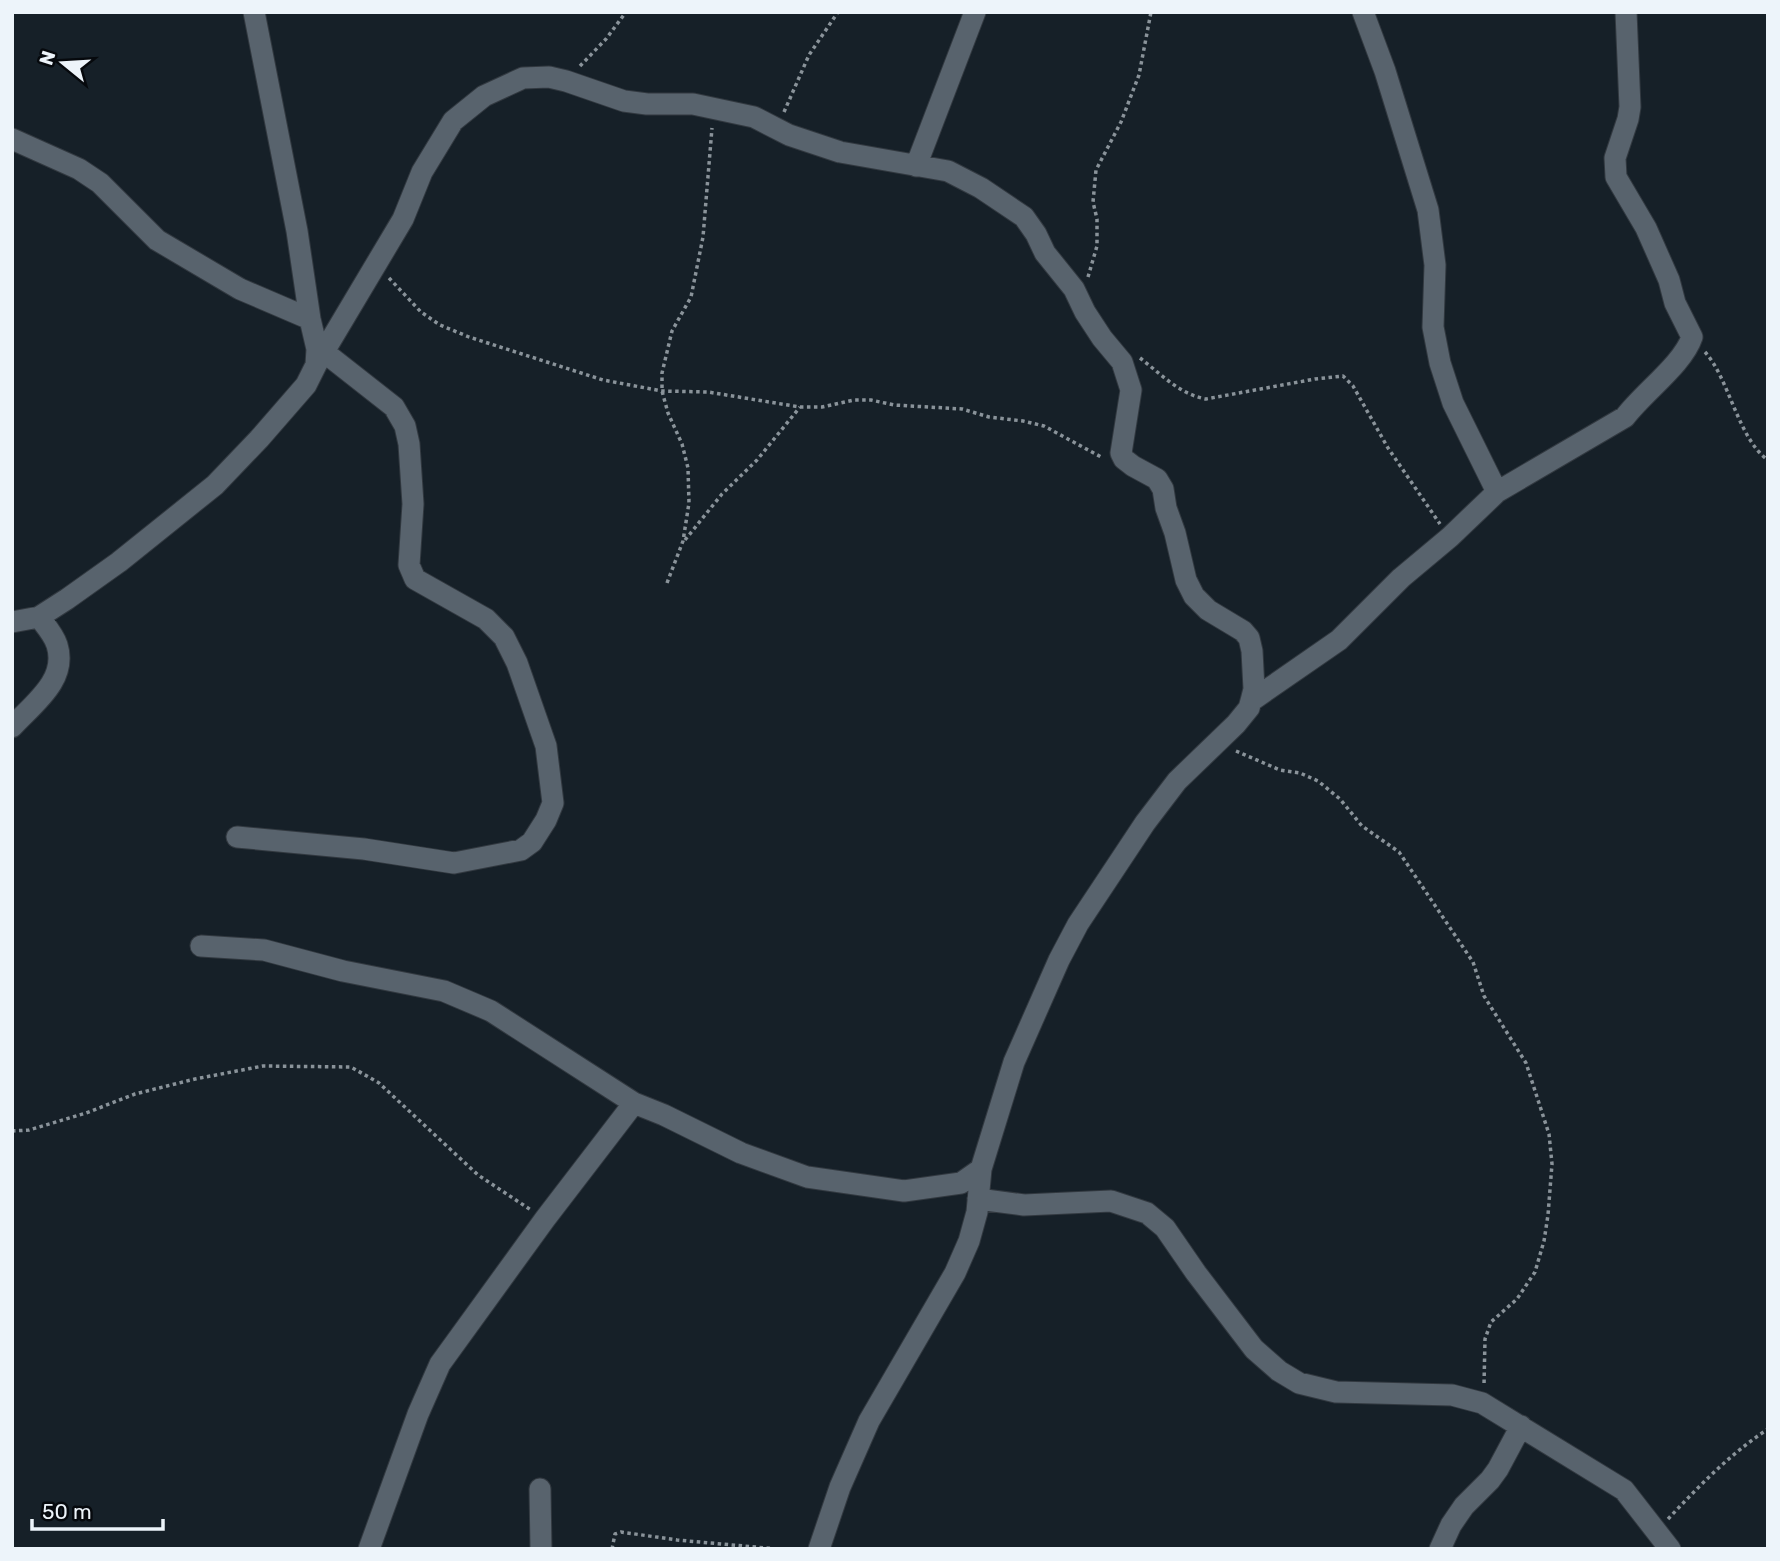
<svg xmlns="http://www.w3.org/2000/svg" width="1780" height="1561" font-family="Rubik,sans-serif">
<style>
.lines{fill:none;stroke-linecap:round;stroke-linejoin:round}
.minor-casing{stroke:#323940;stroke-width:23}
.path{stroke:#8a939a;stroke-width:3.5;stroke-dasharray:3.5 3.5;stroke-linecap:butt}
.minor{stroke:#58636d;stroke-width:21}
</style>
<rect width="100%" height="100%" fill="#162028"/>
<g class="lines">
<defs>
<path id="minor" d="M1363 12 1385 71 1428 210 1435 265 1433 327 1440 363 1453 403 1497 492
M12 139 79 169 100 183 157 240 240 289 310 319
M916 166 975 12
M316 365 403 219 422 172 453 121 484 96 523 78 549 77 566 81 624 101 647 104H693L754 117 789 135 840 152 948 171 981 188 1024 217 1036 234 1045 253 1074 289 1085 312 1102 338 1122 362 1131 390 1121 453 1124 459 1133 466 1157 479 1163 489 1166 508 1175 533 1186 580 1194 596 1208 610 1243 631 1249 638 1252 651 1254 689 1251 701 1249 708 1236 724 1177 781 1145 823 1078 924 1059 960 1014 1062 981 1169 977 1212 969 1241 955 1273 869 1421 840 1487 819 1549
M12 622 39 617 67 599 119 562 215 485 259 439 306 385 316 365 317 349 310 319 297 231 254 12
M1251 701 1339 640 1401 578 1450 537 1497 492 1625 417C1644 392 1683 364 1692 337L1675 303 1669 280 1646 228 1616 177 1615 158 1628 119 1630 107 1626 12
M12 727C33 704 68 680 57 645 54 635 45 625 39 617
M237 837 364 849 454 863 521 850 532 842 546 820 553 803 546 746 517 663 504 637 486 619 415 579 409 565 413 504 409 444 405 426 394 407 324 352
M201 946 264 950 343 971 444 991 491 1011 634 1103 664 1115 741 1153 807 1177 904 1191 961 1183 981 1169
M978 1199 1024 1205 1111 1201 1147 1213 1165 1228 1196 1273 1254 1349 1279 1371 1299 1383 1336 1392 1452 1395 1482 1403 1624 1490 1670 1549
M540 1489 541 1549
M369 1549 418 1414 440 1364 545 1219 634 1103
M1440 1549 1451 1525 1464 1506 1490 1480 1498 1469 1521 1426"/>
</defs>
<use href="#minor" class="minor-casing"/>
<path class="path" d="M580 66 606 39 626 12
M784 112 809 55 838 12
M1088 277 1097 246V219L1093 202 1096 170 1121 122 1139 75 1151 12
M389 278 421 312 440 325 469 337 603 380 662 391 708 392 800 407H822L854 400H871L894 405 962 409 989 417 1023 421 1044 426 1103 458
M1705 352C1729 378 1738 439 1768 460
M1140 358C1161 374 1179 394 1206 399L1315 379 1343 376 1353 386 1388 448 1440 524
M685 540 722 494 757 460 800 407
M667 583 683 541 689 503 688 468 682 444 668 413 662 391V373L672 331 691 297 703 237 712 128
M1236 751 1280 770 1300 773 1318 781 1340 799 1362 826 1399 852 1473 962 1484 996 1526 1063 1549 1134 1552 1164 1548 1215 1544 1241 1535 1272 1517 1299 1491 1322 1485 1339 1484 1385
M12 1131 29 1130 86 1113 135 1094 195 1079 263 1066 351 1067 379 1083 478 1175 531 1210
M1668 1519C1699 1486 1730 1454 1768 1429
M612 1549 615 1534 621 1532 677 1540 777 1549"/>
<use href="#minor" class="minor"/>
</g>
<rect width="1780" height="1561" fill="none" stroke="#edf4fa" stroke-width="28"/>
<g transform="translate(63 63) rotate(288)" stroke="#06090d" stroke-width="5" paint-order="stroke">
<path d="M0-5L12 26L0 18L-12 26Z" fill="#edf4fa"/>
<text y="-10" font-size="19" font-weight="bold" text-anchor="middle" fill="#edf4fa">N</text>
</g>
<path d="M32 1519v10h131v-10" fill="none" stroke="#edf4fa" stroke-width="3.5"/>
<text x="42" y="1519" font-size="21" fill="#edf4fa" stroke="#06090d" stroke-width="5" paint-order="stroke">50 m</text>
</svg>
